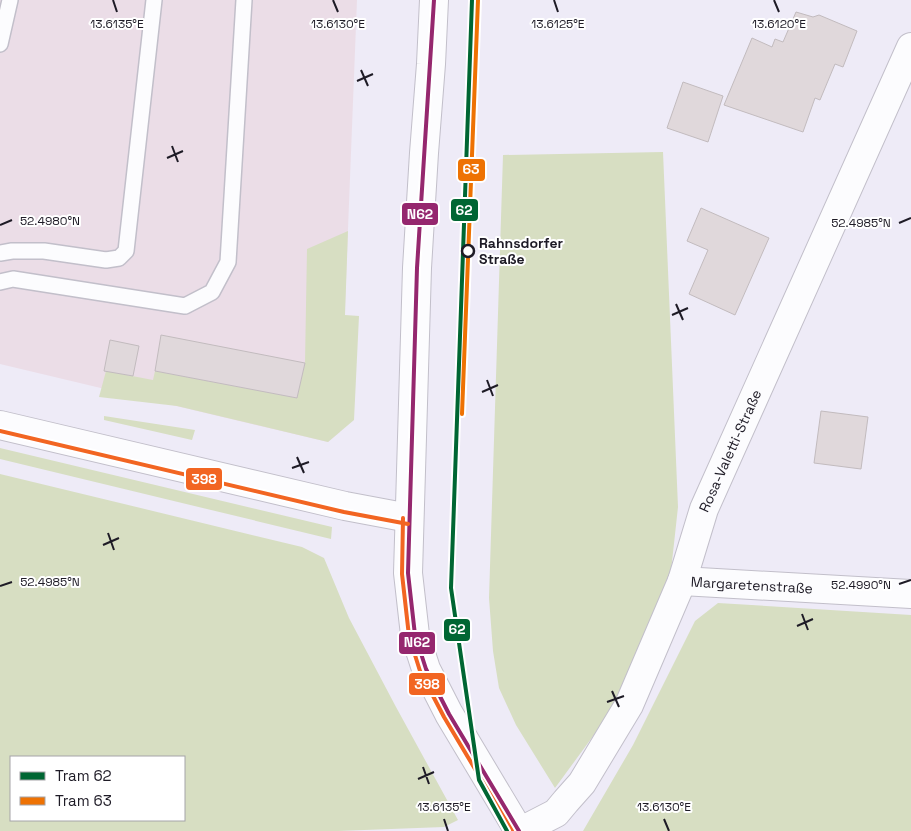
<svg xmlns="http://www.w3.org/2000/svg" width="911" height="831" font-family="'Space Grotesk',sans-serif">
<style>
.commercial{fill:#ebdde7}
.green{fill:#d7dec2;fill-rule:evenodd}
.building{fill:#e0d8db;stroke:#c2bbbe}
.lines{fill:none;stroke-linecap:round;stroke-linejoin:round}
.service-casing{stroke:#c2bfca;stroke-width:18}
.minor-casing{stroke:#c2bfca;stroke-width:30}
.tertiary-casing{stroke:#c2bfca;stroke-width:30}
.secondary-casing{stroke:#c2bfca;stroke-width:30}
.service{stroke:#fcfcfe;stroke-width:15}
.minor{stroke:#fcfcfe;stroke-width:28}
.tertiary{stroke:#fcfcfe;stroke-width:28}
.secondary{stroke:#fcfcfe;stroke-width:28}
.bus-1-casing{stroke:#fff;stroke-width:8}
.bus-2-casing{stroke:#fff;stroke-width:8}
.bus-1{stroke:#95276e;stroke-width:4}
.bus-2{stroke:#f26522;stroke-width:4}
.tram-1-casing{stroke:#fff;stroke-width:8}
.tram-2-casing{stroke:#fff;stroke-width:8}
.tram-1{stroke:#063;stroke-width:4}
.tram-2{stroke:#ee7203;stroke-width:4}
.ticks{fill:none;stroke:#1e1b26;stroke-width:2}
.stop-dot{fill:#fff;stroke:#1e1b26;stroke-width:2.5}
.labels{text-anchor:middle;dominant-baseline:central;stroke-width:4;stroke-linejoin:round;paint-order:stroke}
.stop-label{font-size:14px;font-weight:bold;fill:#1e1b26;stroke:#fff;text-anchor:start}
.street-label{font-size:14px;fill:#1e1b26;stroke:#fff}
.ticks-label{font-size:12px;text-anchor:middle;fill:#1e1b26;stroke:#fff;stroke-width:4;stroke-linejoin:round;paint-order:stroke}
.line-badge{stroke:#fff;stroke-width:2}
.badge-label{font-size:14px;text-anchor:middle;font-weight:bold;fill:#fff}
</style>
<rect width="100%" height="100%" fill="#eeebf7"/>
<path class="commercial" d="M0 0H357L340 432 328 442 0 364Z"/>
<path class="green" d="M663 152 678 507 670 580 623 690 599 728 555 788 516 725 499 688 493 651 489 598 503 155Z
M348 231 345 315 359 316 354 420 328 442 177 406 99 397 106 371 153 380 155 371 297 398 305 363 307 249Z
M104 416 195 430 192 440 104 420Z
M0 448 332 527 331 539 0 459Z
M0 474 302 547 324 558 349 618 396 707 458 820 444 827 338 831H0ZM11 757H184V820H11Z
M718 603 911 615V831H583L633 745 695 621Z"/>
<path class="building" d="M796 12 813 17 819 15 857 31 843 67 835 64 820 100 815 98 803 132 724 105 752 38 772 47 775 39 783 42Z
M683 82 723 96 708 142 667 128Z
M701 208 769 238 735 315 689 294 708 250 687 241Z
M161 335 305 363 297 398 155 371Z
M110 340 139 346 133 376 104 371Z
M821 411 868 417 861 469 814 463Z"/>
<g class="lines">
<defs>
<path id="service" d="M0 44 10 0
M0 253 12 251H44L106 260 119 258 126 251 154 0
M0 282 13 279 185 306 212 292 228 262 244 0"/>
<g id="minor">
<path id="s1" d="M682 581 911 594"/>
<path id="s2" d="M521 831 556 813 566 801 582 783 629 705 682 581 704 509 911 47"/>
</g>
<path id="tertiary" d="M0 425 345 506 409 518"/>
<path id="secondary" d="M434 0 431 64 424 153 417 268 408 573 415 635 426 669 449 714 519 831"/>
</defs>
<use href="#service" class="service-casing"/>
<use href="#minor" class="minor-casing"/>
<use href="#tertiary" class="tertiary-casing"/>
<use href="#secondary" class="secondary-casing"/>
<use href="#service" class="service"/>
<use href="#minor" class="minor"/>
<use href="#tertiary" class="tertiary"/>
<use href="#secondary" class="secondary"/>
<defs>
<path id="bus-1" d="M434 0 417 268 408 573 415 635 426 669 449 714 519 831"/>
<path id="bus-2" d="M0 431 344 512 408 524
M403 518 402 574 409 636 420 671 444 717 512 831"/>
</defs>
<use href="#bus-1" class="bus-1-casing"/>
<use href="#bus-2" class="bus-2-casing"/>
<use href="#bus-1" class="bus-1"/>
<use href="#bus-2" class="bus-2"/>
<defs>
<path id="tram-1" d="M472 0 451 588 479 780 507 831"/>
<path id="tram-2" d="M462 414 478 0"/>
</defs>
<use href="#tram-1" class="tram-1-casing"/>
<use href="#tram-2" class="tram-2-casing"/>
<use href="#tram-1" class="tram-1"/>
<use href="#tram-2" class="tram-2"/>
</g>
<path class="ticks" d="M113 0 117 12M333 0 338 12M554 0 558 12M774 0 779 12M361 70 368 86M357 81 373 74M172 146 178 162M167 158 183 151M899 223 911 218M0 225 12 220M676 304 683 320M672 315 688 308M487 380 493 396M482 392 498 385M297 457 304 473M292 468 309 462M108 533 114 550M103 545 119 538M899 584 911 580M0 586 12 582M802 614 808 630M797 626 813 619M612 691 619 707M607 702 624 696M423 767 429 784M418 779 434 772M444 819 448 831M664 819 669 831"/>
<circle class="stop-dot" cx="468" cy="251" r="6"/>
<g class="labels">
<g class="stop-label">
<text x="479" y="243">Rahnsdorfer<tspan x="479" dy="16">Straße</tspan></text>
</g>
<g class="street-label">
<text stroke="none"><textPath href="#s2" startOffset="444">Rosa-Valetti-Straße</textPath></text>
<text stroke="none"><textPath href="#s1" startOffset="70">Margaretenstraße</textPath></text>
</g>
</g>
<g class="ticks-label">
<text x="117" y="28">13.6135°E</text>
<text x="338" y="28">13.6130°E</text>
<text x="558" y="28">13.6125°E</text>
<text x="779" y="28">13.6120°E</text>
<text x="50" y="225">52.4980°N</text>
<text x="861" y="227">52.4985°N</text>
<text x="50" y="586">52.4985°N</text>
<text x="861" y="589">52.4990°N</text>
<text x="444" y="811">13.6135°E</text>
<text x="664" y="811">13.6130°E</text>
</g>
<g class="line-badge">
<rect x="457" y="158" width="29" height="24" rx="5" fill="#ee7203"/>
<rect x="450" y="198" width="29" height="24" rx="5" fill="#063"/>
<rect x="401" y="202" width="38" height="24" rx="5" fill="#95276e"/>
<rect x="185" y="467" width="38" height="24" rx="5" fill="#f26522"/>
<rect x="443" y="618" width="28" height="24" rx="5" fill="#063"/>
<rect x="398" y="631" width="38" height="24" rx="5" fill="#95276e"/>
<rect x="408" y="672" width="38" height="24" rx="5" fill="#f26522"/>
</g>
<g class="badge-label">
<text x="471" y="174">63</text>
<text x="464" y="215">62</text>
<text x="420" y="219">N62</text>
<text x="204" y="484">398</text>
<text x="457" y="634">62</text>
<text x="417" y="647">N62</text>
<text x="427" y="689">398</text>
</g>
<rect x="10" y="756" width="175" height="65" fill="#ffffff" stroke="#a5a4a8"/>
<rect x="20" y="772" width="25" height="8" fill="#006633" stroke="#a5a4a8"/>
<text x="55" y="781" font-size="15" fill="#1e1b26">Tram 62</text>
<rect x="20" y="797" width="25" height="8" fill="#ee7203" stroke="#a5a4a8"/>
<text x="55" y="806" font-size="15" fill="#1e1b26">Tram 63</text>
</svg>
